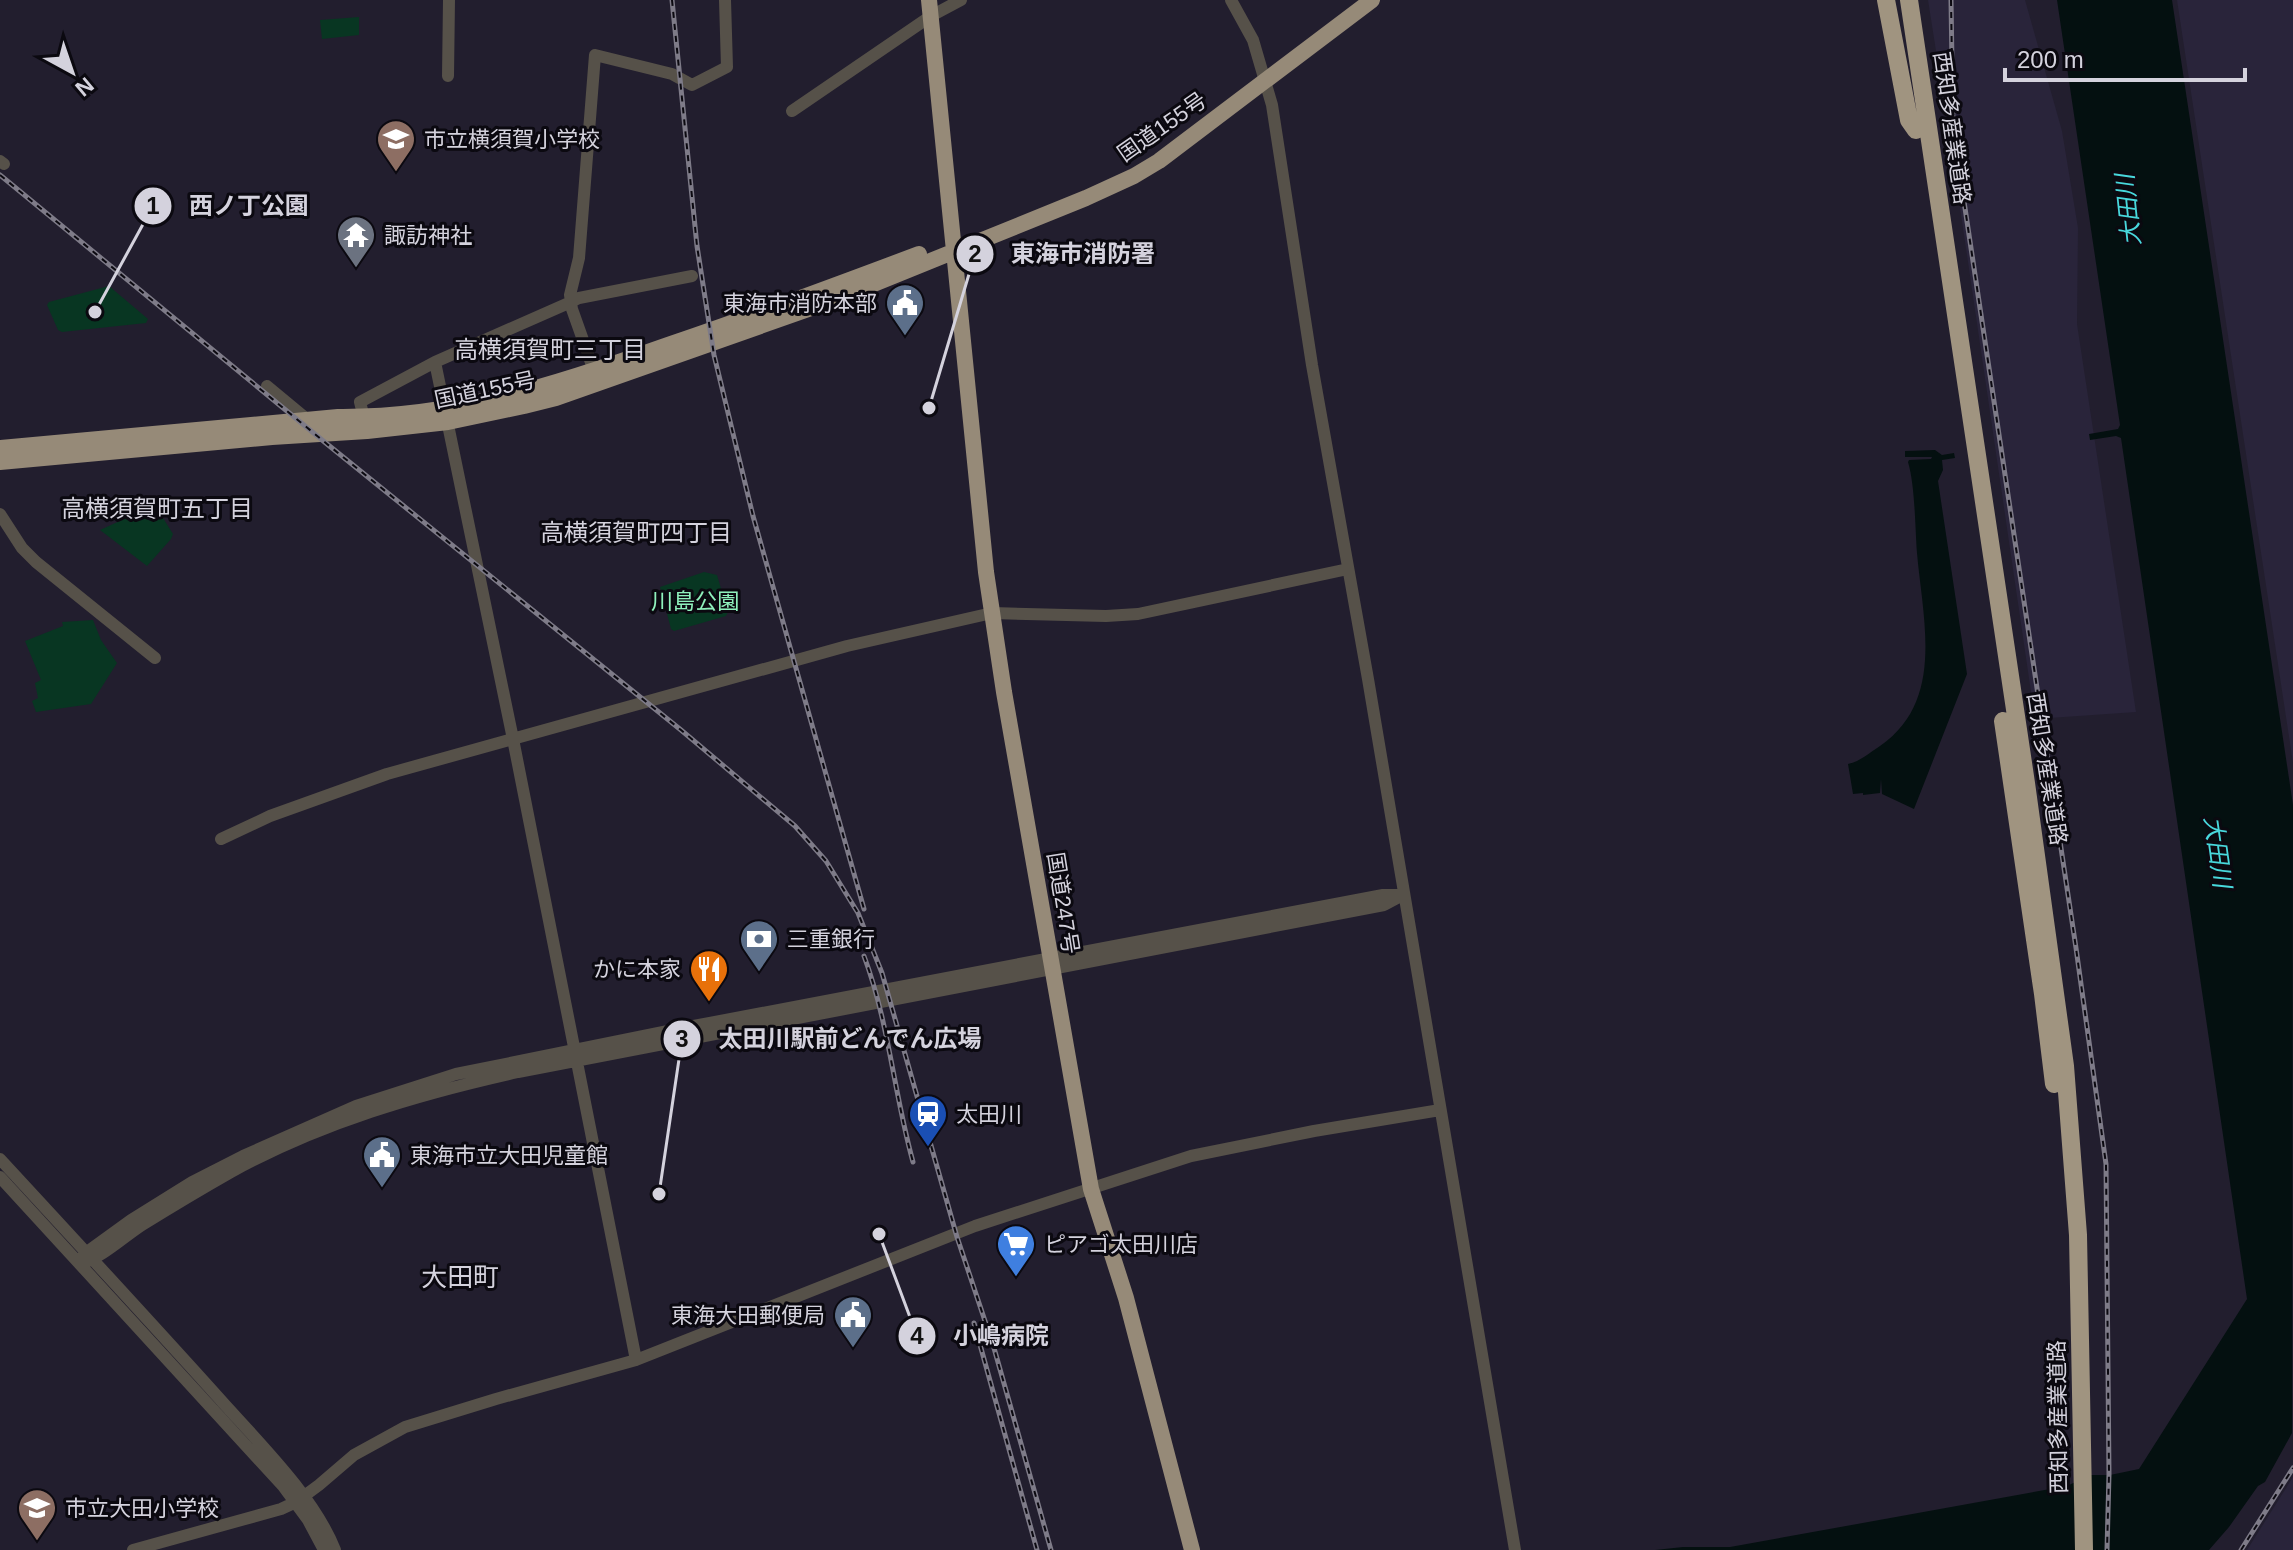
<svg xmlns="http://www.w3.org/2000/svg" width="2293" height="1550" font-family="Helvetica,'Noto Sans JP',sans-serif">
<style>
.built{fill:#29243a}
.green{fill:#083622}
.water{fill:#041010}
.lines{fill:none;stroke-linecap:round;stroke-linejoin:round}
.tertiary{stroke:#565149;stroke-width:12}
.trunk{stroke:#968a78;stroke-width:16}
.motorway{stroke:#a09480;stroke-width:18}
.rail-casing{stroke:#7e7b88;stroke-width:5}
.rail{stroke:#0b0910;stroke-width:2;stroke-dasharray:6;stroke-linecap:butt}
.labels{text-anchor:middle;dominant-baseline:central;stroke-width:6;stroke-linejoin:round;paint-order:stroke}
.street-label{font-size:22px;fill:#d4d2dd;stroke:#0b0910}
.poi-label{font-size:22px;fill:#d4d2dd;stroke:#0b0910;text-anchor:start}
.park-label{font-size:22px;fill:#8ff1bc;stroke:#0b0910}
.water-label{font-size:24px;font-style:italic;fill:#48d8dc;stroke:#0b0910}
.neighbourhood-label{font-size:24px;fill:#d4d2dd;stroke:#0b0910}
.quarter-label{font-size:26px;fill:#d4d2dd;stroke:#0b0910}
.leader{fill:none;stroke:#d4d2dd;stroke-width:3}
.callout-dot{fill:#d4d2dd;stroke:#0b0910;stroke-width:3}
.mark-label{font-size:24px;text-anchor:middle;font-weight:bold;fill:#111}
.callout-label{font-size:24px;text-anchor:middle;font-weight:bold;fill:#d4d2dd;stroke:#0b0910;stroke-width:6;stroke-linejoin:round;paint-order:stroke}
</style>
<rect width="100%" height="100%" fill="#221e2e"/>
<path class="built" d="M1928 0H2025L2062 131 2078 228 2077 324 2136 712 2035 719 1951 146Z
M2177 0H2293V763Z
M2293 1477V1550H2247Z"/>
<path class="green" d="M359 17V35L322 39 320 20Z
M109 286 148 319 146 323 62 332 58 330 47 305 49 302Z
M155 505 173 534 171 539 147 566 100 530Z
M704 572 717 575 728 612 726 616 674 631 671 629 660 587Z
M93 620 101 640 117 663 91 704 36 712 32 701 38 698 35 683 41 680 25 641 63 626 62 622Z"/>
<path class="water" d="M2057 0H2172L2293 805 2292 1433 2265 1482 2258 1486 2229 1527 2209 1550H1655L1683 1547H1730L2067 1486 2090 1475H2110L2139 1469 2247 1299 2121 438 2116 436 2090 440 2089 434 2118 429 2120 425Z
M1935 450 1942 455 1954 453 1955 458 1942 460 1943 470 1938 481 1967 674 1914 809 1882 794 1881 779 1880 793 1863 795V793L1853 794 1848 764C1861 761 1869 753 1880 746 1945 701 1923 621 1917 553 1915 526 1915 485 1908 462L1909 460 1931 459 1932 457H1905V451Z"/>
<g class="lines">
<path class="tertiary" d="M1231 0 1253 40 1272 105 1312 365 1368 679 1515 1550
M448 76 449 0
M792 111 931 16 961 0
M0 161 4 164
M435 362 513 739 636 1360
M594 371 572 309 570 295 579 258 595 55 672 74 692 85 727 67 725 0
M267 386 308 420
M364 418 360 402 435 362 571 302 579 298 692 276
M0 514 22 548 36 562 155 658
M221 839 270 816 387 774 847 646 992 613 1106 616 1138 614 1348 569
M0 1159C73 1238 146 1317 218 1397 257 1441 314 1496 335 1550
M0 1177 283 1486 308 1520 324 1550
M80 1264 84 1254 131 1220 192 1182 243 1156 356 1106 456 1074 683 1028 1383 895H1403
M80 1264C103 1257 122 1238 142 1225 171 1207 201 1189 231 1172 320 1123 419 1094 518 1072L1384 905 1399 897
M133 1550 281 1509 296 1502 319 1485 354 1455 405 1427 496 1399 636 1360 975 1226 1191 1156 1314 1131 1440 1110"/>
<path class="trunk" d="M929 0 986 572 1004 692 1091 1189 1126 1298 1192 1550
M0 448 338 417C453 418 555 385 662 347 749 318 834 286 919 254
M0 462 272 437 367 431 448 422 524 406 556 398 834 300 1086 198 1134 176 1159 161 1372 0"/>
<path class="motorway" d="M1886 0 1909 120 1916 130
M1909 0 2026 783 2065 1066 2078 1235 2084 1550
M2003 721 2043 994 2054 1084"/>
<defs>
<path id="rail" d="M672 0 697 246 714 355 753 516 864 909
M1951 0 1953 128 2076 948 2106 1164 2109 1474 2107 1550
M0 175 327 444 681 730 795 826 826 861 858 913 882 973 957 1237 994 1348 1051 1550
M864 956C889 1023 894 1094 913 1162
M974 1323 1037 1550
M2241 1550 2293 1468"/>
</defs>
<use href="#rail" class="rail-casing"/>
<use href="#rail" class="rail"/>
</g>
<defs>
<symbol id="school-pin" viewBox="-11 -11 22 30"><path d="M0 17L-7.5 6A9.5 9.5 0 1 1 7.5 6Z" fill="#8d6e63" stroke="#0b0910"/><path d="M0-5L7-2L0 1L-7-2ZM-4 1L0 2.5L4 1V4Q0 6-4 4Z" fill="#fff"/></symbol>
<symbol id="temple-pin" viewBox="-11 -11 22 30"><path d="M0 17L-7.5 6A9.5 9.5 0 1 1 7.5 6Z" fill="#6b7280" stroke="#0b0910"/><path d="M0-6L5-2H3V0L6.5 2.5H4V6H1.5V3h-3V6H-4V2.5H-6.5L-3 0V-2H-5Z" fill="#fff"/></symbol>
<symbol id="civic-pin" viewBox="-11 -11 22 30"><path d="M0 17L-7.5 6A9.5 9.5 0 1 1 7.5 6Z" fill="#5c6f8a" stroke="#0b0910"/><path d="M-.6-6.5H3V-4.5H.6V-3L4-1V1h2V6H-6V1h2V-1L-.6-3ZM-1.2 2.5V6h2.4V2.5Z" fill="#fff"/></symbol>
<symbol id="bank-pin" viewBox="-11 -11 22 30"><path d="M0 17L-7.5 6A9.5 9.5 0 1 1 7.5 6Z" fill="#5c6f8a" stroke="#0b0910"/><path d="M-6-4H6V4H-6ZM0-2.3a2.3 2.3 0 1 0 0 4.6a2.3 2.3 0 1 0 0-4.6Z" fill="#fff"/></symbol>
<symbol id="restaurant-pin" viewBox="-11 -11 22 30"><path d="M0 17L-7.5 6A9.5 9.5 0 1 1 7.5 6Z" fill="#e8710a" stroke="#0b0910"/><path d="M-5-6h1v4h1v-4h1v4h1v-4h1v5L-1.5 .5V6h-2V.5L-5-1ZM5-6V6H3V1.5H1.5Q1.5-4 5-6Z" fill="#fff"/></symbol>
<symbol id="station-pin" viewBox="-11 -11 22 30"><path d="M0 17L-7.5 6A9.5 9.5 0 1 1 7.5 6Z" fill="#1a4fb4" stroke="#0b0910"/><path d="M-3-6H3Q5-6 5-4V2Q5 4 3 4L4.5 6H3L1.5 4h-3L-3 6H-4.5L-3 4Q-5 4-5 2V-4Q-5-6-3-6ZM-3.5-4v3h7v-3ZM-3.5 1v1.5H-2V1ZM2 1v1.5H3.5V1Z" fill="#fff"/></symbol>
<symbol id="supermarket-pin" viewBox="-11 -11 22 30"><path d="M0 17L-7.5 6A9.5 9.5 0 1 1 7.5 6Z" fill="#3f7fe0" stroke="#0b0910"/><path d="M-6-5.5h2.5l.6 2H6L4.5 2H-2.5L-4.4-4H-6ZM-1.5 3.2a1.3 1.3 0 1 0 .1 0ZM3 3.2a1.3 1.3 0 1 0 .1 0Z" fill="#fff"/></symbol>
</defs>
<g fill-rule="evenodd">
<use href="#school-pin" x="374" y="117" width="44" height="60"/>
<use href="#temple-pin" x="334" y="213" width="44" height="60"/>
<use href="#civic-pin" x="883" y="281" width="44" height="60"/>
<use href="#bank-pin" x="737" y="917" width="44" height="60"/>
<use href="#restaurant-pin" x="687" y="947" width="44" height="60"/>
<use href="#station-pin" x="906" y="1092" width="44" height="60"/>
<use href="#civic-pin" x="360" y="1133" width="44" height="60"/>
<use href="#supermarket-pin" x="994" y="1222" width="44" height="60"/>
<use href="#civic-pin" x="831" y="1293" width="44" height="60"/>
<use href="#school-pin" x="15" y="1486" width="44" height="60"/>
</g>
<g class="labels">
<g class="street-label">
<text transform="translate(1162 127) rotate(-35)">国道155号</text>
<text transform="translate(1952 128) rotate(82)">西知多産業道路</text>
<text transform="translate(485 390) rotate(-12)">国道155号</text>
<text transform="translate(2047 769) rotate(81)">西知多産業道路</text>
<text transform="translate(1063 903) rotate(81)">国道247号</text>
<text transform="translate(2058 1417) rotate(-91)">西知多産業道路</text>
</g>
<g class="poi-label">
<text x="424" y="139">市立横須賀小学校</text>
<text x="384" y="235">諏訪神社</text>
<text x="877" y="303" text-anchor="end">東海市消防本部</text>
<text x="787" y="939">三重銀行</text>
<text x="681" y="969" text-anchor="end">かに本家</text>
<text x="956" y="1114">太田川</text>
<text x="410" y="1155">東海市立大田児童館</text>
<text x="1044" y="1244">ピアゴ太田川店</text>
<text x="825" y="1315" text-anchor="end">東海大田郵便局</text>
<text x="65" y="1508">市立大田小学校</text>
</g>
<g class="park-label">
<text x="695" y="601">川島公園</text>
</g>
<g class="water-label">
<text transform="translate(2128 210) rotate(-96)">大田川</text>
<text transform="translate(2218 852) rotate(82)">大田川</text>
</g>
<g class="neighbourhood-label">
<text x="550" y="349">高横須賀町三丁目</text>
<text x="157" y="508">高横須賀町五丁目</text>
<text x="636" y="532">高横須賀町四丁目</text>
</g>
<g class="quarter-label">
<text x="460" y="1277">大田町</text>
</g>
</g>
<path class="leader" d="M95 312L153 206M929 408L975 254M659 1194L682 1039M879 1234L917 1336"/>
<g class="callout-dot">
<circle cx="95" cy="312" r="8"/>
<circle cx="929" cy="408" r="8"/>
<circle cx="659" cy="1194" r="8"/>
<circle cx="879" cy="1234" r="8"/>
<circle cx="153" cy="206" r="20"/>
<circle cx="975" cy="254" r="20"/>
<circle cx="682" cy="1039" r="20"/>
<circle cx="917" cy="1336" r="20"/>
</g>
<g class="mark-label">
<text x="153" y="214">1</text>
<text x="975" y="262">2</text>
<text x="682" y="1047">3</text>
<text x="917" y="1344">4</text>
</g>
<g class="callout-label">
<text x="249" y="214">西ノ丁公園</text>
<text x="1083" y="262">東海市消防署</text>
<text x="850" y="1047">太田川駅前どんでん広場</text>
<text x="1001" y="1344">小嶋病院</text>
</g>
<g transform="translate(72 72) rotate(140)" stroke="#0b0910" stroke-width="6" paint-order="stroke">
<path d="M0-6L14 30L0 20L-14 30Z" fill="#d4d2dd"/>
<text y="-12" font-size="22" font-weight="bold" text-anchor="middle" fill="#d4d2dd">N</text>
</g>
<path d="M2005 68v12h240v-12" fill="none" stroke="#d4d2dd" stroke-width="4"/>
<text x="2017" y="68" font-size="24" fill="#d4d2dd" stroke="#0b0910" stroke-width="6" paint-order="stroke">200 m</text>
</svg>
